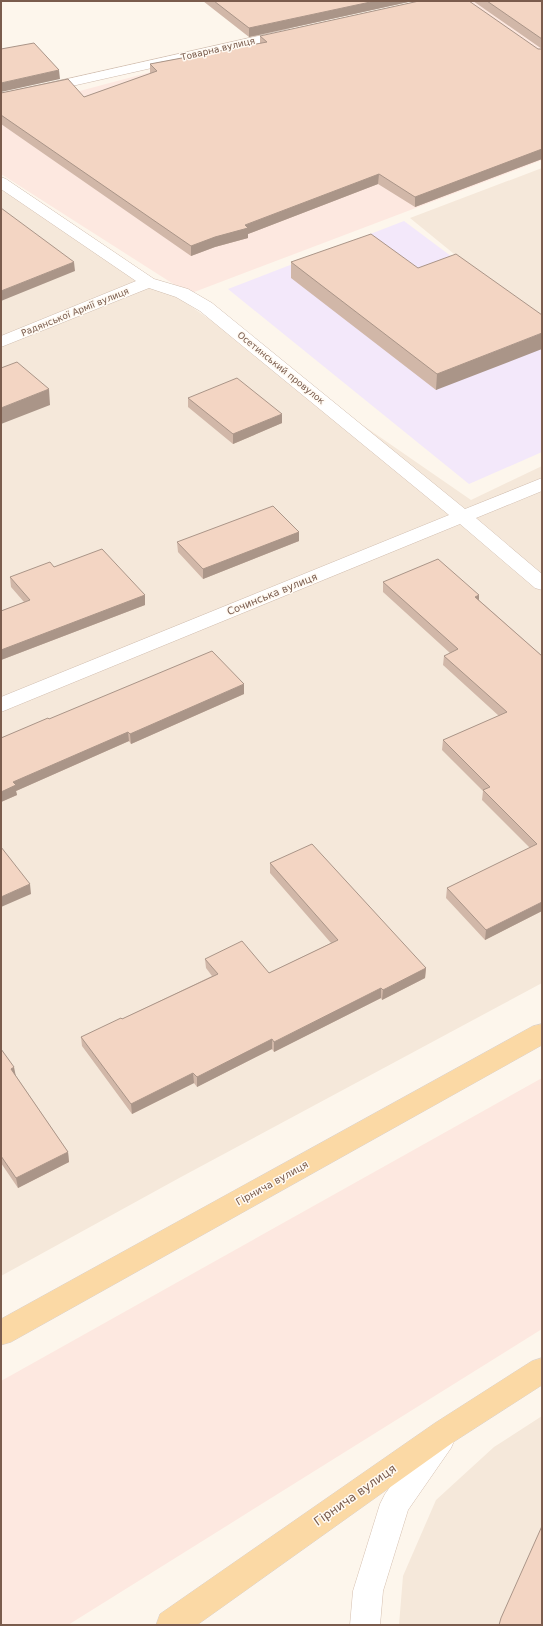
<svg xmlns="http://www.w3.org/2000/svg" width="543" height="1626" font-family="'DejaVu Sans',sans-serif">
<style>
.residential{fill:#f5e8da}
.commercial{fill:#fde8e0}
.education{fill:#f3e8fa}
.lines{fill:none;stroke-linecap:round;stroke-linejoin:round}
.minor-casing{stroke:#d1beb0;stroke-width:1}
.secondary-casing{stroke:#d6c0b0;stroke-width:1}
.primary-casing{stroke:#dad1cd;stroke-width:1}
.minor{fill:#fff;fill-rule:evenodd}
.secondary{fill:#fff;fill-rule:evenodd}
.primary{fill:#fbd9a5;fill-rule:evenodd}
.wall{fill:#d1b7a8}
.shaded-wall{fill:#aa9588}
.building{fill:#f3d5c3;stroke:#aa9588}
.labels{text-anchor:middle;dominant-baseline:central;stroke-width:3;stroke-linejoin:round;paint-order:stroke}
.far-street-label{font-size:9px;fill:#7a5c4d;stroke:#fffaf3}
.street-label{font-size:10px;fill:#7a5c4d;stroke:#fffaf3}
.near-street-label{font-size:12px;fill:#7a5c4d;stroke:#fffaf3}
</style>
<rect width="100%" height="100%" fill="#fdf6ec"/>
<path class="residential" d="M542 168V322L497 289 410 218Z
M1 189 148 282 173 294 471 500 542 466V983L181 1177 1 1276Z
M542 1416V1625H399L403 1576 436 1500 494 1447Z"/>
<path class="commercial" d="M417 1H542V160L189 294 1 174V112Z
M542 1078V1329L68 1625H1V1381Z"/>
<path class="education" d="M404 221 542 324V452L469 484 228 289Z"/>
<g class="lines">
<defs>
<path id="minor" d="M289 29 294 30 296 33 294 36 1 102V94Z
M1 177 6 179 154 279 188 289 212 303 465 509 542 478V491L476 518 542 574V590L535 588 460 524 1 712V697L449 515 200 311 176 297 149 288 1 347V336L136 281 1 189Z"/>
<path id="secondary" d="M441 1426 451 1430 455 1439 451 1448 408 1510 383 1591 380 1625H350L353 1591 380 1504 385 1494 431 1430Z"/>
<path id="primary" d="M542 1024V1045L11 1342 1 1345V1319L533 1026Z
M542 1358V1385L455 1441 197 1625H156L160 1614 435 1423 532 1361Z"/>
</defs>
<use href="#minor" class="minor-casing"/>
<use href="#secondary" class="secondary-casing"/>
<use href="#primary" class="primary-casing"/>
<use href="#minor" class="minor"/>
<use href="#secondary" class="secondary"/>
<use href="#primary" class="primary"/>
</g>
<path class="wall" d="M203 1H413L249 37Z
M473 1H542V49Z
M260 36 542 49V159L415 207 378 184 248 234V238L215 247 191 256 1 124V93L84 97 150 74V64L260 43Z
M291 262 418 268 542 315 436 390 291 278Z
M188 398 282 423 233 444 188 407Z
M299 532V541L203 579 178 552 177 542Z
M54 567 145 595V605L1 660V611L24 602 11 587 10 577Z
M383 582 479 595V600L542 656V911L485 940 446 898 447 888 530 848 482 800 483 791 442 750 443 740 499 716 443 665 444 656 450 653 383 592Z
M244 694 131 744 129 741 16 791 17 795 1 802V738L49 719Z
M270 863 426 968 425 978 382 1000 381 998 274 1052 272 1049 197 1087 194 1083 132 1114 82 1046 81 1037 122 1019 212 976 206 968 205 959 269 973 331 943 270 873Z
M1 1049 16 1076 68 1152 69 1162 18 1188 1 1163Z"/>
<path class="shaded-wall" d="M375 1H413L249 37V28Z
M59 70 60 79 1 92V83Z
M542 149V159L415 207V197Z
M379 174 378 184 248 234V238L215 247 191 256V246Z
M74 262 75 271 1 301V291Z
M542 333V349L436 390 437 374Z
M49 389 50 405 1 424V408Z
M282 414V423L233 444V434Z
M299 532V541L203 579V569Z
M145 595V605L1 660V650Z
M479 595V605L475 597Z
M244 684V694L131 744 130 734Z
M128 732 129 741 16 791 17 795 1 802V792L13 782Z
M30 884 31 894 1 907V897Z
M542 902V911L485 940 486 930Z
M426 968 425 978 382 1000 383 990Z
M381 988V998L274 1052V1042Z
M272 1039V1049L197 1087V1077Z
M14 1067 16 1077 11 1069Z
M193 1073 194 1083 132 1114 131 1104Z
M68 1152 69 1162 18 1188 16 1178Z"/>
<path class="building" d="M214 1H375L249 28Z
M419 1H469L538 49H542V149L415 197 379 174 245 225 248 228 215 237 191 246 1 115V93L68 79 84 97 157 71 150 64 267 42 260 36Z
M487 1H542V39Z
M34 43 59 70 1 83V49Z
M1 208 74 262 1 291Z
M371 234 418 268 456 254 542 315V333L437 374 291 262Z
M17 362 49 389 1 408V368Z
M237 378 282 414 233 434 188 398Z
M273 506 299 532 203 569 177 542Z
M102 549 145 595 1 650V611L30 600 10 577 50 562 54 567Z
M438 559 479 595 475 597 542 656V902L486 930 447 888 537 844 483 790 490 787 443 740 507 712 444 656 458 649 383 582Z
M212 651 244 684 130 734 128 732 13 782 16 785 1 792V738L48 718 49 719Z
M312 844 426 968 383 990 381 988 274 1042 272 1039 197 1077 193 1073 131 1104 81 1037 121 1018 122 1019 218 974 205 959 242 941 269 973 338 940 270 863Z
M1 847 30 884 1 897Z
M1 1049 14 1067 11 1069 68 1152 16 1178 1 1156Z
M542 1526V1625H499L501 1618Z"/>
<g class="labels">
<g class="far-street-label">
<text transform="translate(218 49) rotate(-13)">Товарна вулиця</text>
<text transform="translate(75 312) rotate(-22)">Радянської Армії вулиця</text>
<text transform="translate(281 368) rotate(39)">Осетинський провулок</text>
</g>
<g class="street-label">
<text transform="translate(272 594) rotate(-22)">Сочинська вулиця</text>
<text transform="translate(272 1183) rotate(-29)">Гірнича вулиця</text>
</g>
<g class="near-street-label">
<text transform="translate(355 1495) rotate(-35)">Гірнича вулиця</text>
</g>
</g>
<rect width="543" height="1626" fill="none" stroke="#7a5c4d" stroke-width="4"/>
</svg>
